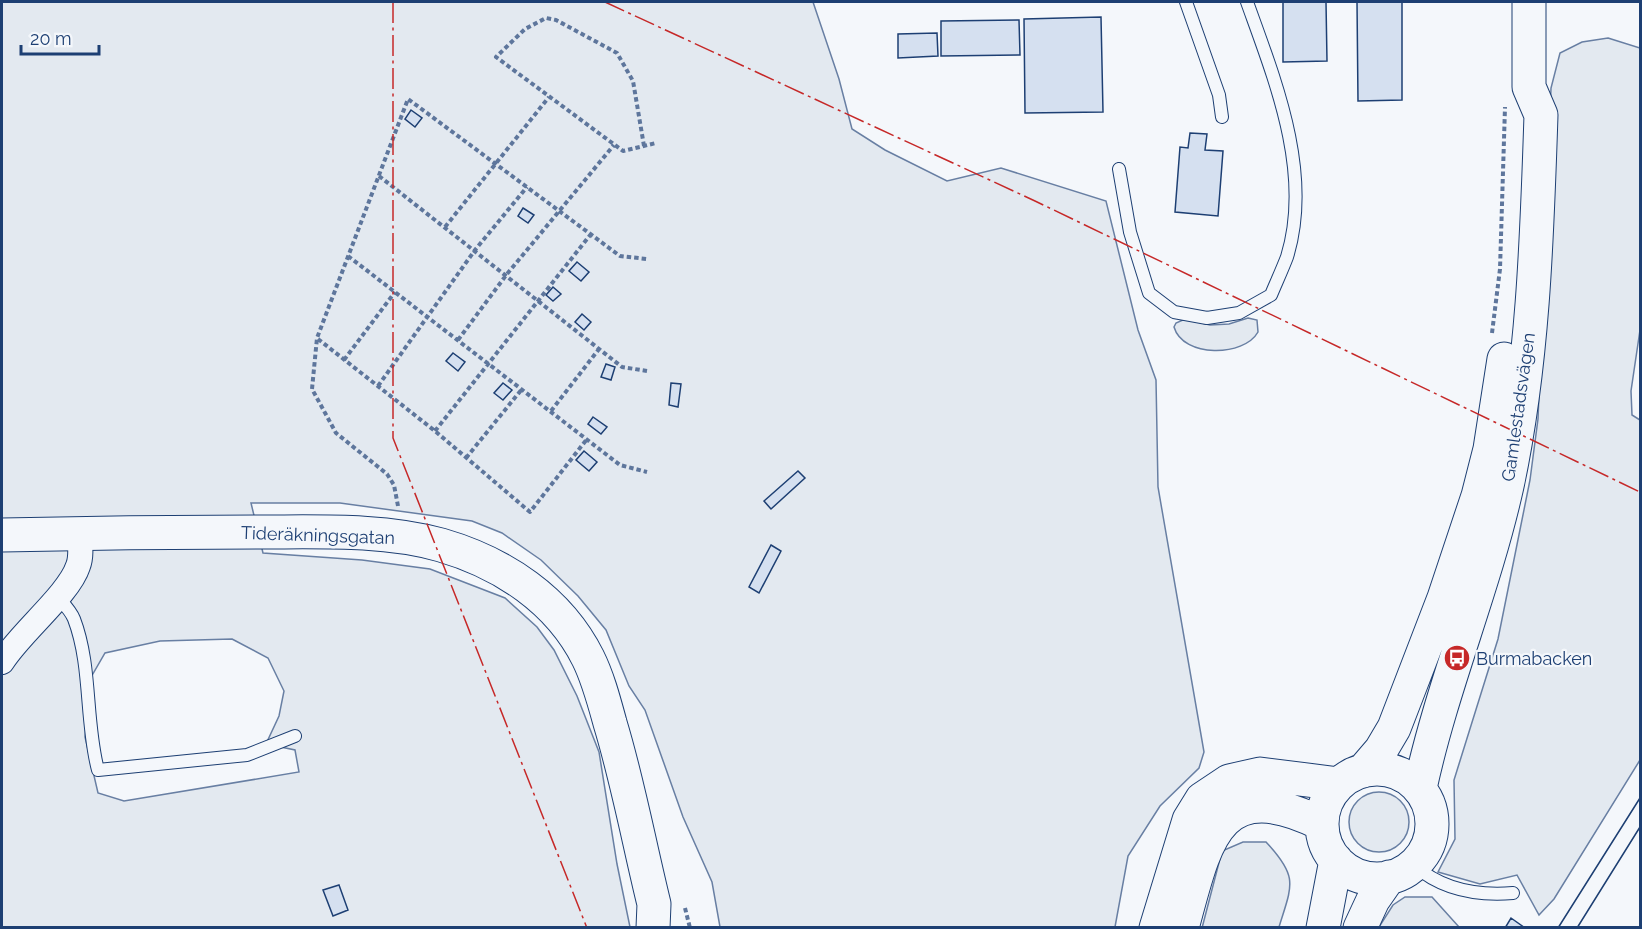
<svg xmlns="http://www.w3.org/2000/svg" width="1642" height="929" font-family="Raleway,sans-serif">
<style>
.green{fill:#e3e9f0;stroke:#687fa3;stroke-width:1.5;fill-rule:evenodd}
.building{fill:#d5e0f0;stroke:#1d3f73;stroke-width:1.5}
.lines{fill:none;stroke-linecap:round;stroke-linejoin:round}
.lane-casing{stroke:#1d3f73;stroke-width:14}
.street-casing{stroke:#1d3f73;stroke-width:26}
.secondary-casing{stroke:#1d3f73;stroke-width:35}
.path{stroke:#5e769c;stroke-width:4;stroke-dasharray:4.5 3;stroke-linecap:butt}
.lane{stroke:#f4f7fb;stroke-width:12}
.street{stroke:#f4f7fb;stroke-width:24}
.secondary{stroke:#f4f7fb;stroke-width:33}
.tram{stroke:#1d3f73;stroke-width:1.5}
.power{stroke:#c62828;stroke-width:1.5;stroke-dasharray:21 4.5 3 4.5;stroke-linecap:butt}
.labels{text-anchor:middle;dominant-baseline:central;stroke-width:4.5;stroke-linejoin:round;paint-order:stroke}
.street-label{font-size:18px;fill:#1d3f73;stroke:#f4f7fb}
.poi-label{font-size:18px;fill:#1d3f73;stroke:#f4f7fb;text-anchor:start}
</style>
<rect width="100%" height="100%" fill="#f4f7fb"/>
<path class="green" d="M2 2H813L839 79 852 129 885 150 947 181 1001 168 1106 201 1138 330 1156 380 1158 487 1204 752 1199 768 1160 806 1128 856 1115 927H720L712 882 683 817 645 710 629 686 606 630 578 596 541 560 502 533 472 521 340 503H251L263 553 362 560 430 569 505 598 537 627 554 650 577 696 599 752 617 864 630 927 2 928ZM232 639 268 658 284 691 279 716 266 744 295 750 299 772 124 801 98 793 85 737 90 679 105 653 160 641Z
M1608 38 1640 48V330L1631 391 1632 415 1640 420V760L1554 899 1539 915 1517 875 1480 884 1438 872 1455 839 1454 780 1498 639 1530 480 1538 419 1551 88 1560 53 1582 42Z
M1248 318 1257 320 1258 332C1244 357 1183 358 1174 327L1176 323 1185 319 1210 325 1229 324Z
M1349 822a30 30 0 1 1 60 0a30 30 0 1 1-60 0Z
M1243 842H1266C1299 877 1292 885 1279 927L1202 928 1222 851Z
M1405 897H1432L1459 927H1379L1393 905Z"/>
<path class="building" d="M1283 2H1326L1327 61 1283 62Z
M1357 2H1402V100L1358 101Z
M1101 17 1103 112 1025 113 1024 19Z
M1019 20 1020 55 941 56V21Z
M937 33 938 56 898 58V34Z
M411 110 422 118 415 127 405 119Z
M1190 133 1207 134 1205 150 1223 151 1218 216 1175 212 1180 147 1188 148Z
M523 208 534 215 528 223 518 216Z
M577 262 589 272 581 281 569 271Z
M553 287 561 294 553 301 546 295Z
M582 314 591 322 584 330 575 322Z
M453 353 465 362 458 371 446 361Z
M606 364 615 367 611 380 601 377Z
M503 383 512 390 503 400 494 393Z
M671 383 681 384 678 407 669 405Z
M593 417 607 427 601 434 588 424Z
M584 451 597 462 589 471 576 460Z
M798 471 805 478 771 509 764 501Z
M771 545 781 551 759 593 749 587Z
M339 885 348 910 333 916 323 890Z
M1511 918 1525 928H1505Z"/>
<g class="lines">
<defs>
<path id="lane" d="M1186 2 1219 95 1222 117
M1119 169 1130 232 1149 293 1174 312 1207 318 1239 313 1271 295C1276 283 1282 270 1287 257 1313 173 1275 80 1247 2
M57 596C63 603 71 611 74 619 92 666 85 721 98 770L247 755 295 736
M1414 865C1442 890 1476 896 1513 893"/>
<path id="street" d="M2 662C20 633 69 594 78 566 82 556 80 544 79 533"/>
<path id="secondary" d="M2 535C88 533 174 532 260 532 319 532 384 529 441 545 503 563 559 600 588 658 598 678 604 701 610 723 628 782 639 843 654 904L653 928
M1322 824a55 55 0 1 1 110 0a55 55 0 1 1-110 0Z
M1363 771 1381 750 1394 728 1444 598 1478 496 1490 449 1504 359
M1420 788C1442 686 1484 589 1507 486 1533 365 1537 238 1541 115L1529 87V2
M1156 928 1189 820 1202 799 1229 781 1260 774 1339 784
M1182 928C1205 844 1216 771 1322 824
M1323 928 1336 860
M1360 928 1373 900 1389 877"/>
</defs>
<use href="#lane" class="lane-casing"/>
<use href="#street" class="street-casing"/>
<use href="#secondary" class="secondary-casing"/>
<path class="path" d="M644 146 633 81 617 53 556 20 546 18 525 29 496 57 623 151 656 143
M379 176 622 367 647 371
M445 227 549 97
M348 256 620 465 647 472
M1492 333 1500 269 1505 107
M318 339 435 431 530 512 587 439
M458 340 507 274 614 145
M344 360 395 292
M378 386 475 250 527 187
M551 411 599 349
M435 431 591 234
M466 458 522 389
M398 506 394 485 387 474 336 433 312 389 317 338 408 99 620 256 647 259
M685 908 690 928"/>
<use href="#lane" class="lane"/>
<use href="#street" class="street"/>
<use href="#secondary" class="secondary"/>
<path class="tram" d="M1558 928 1640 798
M1577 928 1640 827"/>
<path class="power" d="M393 2V438L587 928
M605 2 1035 201 1640 492"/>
</g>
<defs>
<symbol id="bus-disc" viewBox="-11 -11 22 22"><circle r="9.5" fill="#c62828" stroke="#f4f7fb"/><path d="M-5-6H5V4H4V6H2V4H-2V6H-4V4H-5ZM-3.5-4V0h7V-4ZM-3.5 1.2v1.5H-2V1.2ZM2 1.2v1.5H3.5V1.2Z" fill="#fff"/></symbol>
</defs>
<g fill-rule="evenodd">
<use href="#bus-disc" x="1442" y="643" width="30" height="30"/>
</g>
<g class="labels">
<g class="street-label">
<text transform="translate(1518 407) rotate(-82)">Gamlestadsvägen</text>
<text transform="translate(318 535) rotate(2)">Tideräkningsgatan</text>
</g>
<g class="poi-label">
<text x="1476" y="658">Burmabacken</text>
</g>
</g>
<rect width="1642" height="929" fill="none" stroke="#1d3f73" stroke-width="6"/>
<path d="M21 45v9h78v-9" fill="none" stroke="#1d3f73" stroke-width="3"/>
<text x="30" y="45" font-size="18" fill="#1d3f73" stroke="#f4f7fb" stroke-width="4.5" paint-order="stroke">20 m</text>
</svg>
